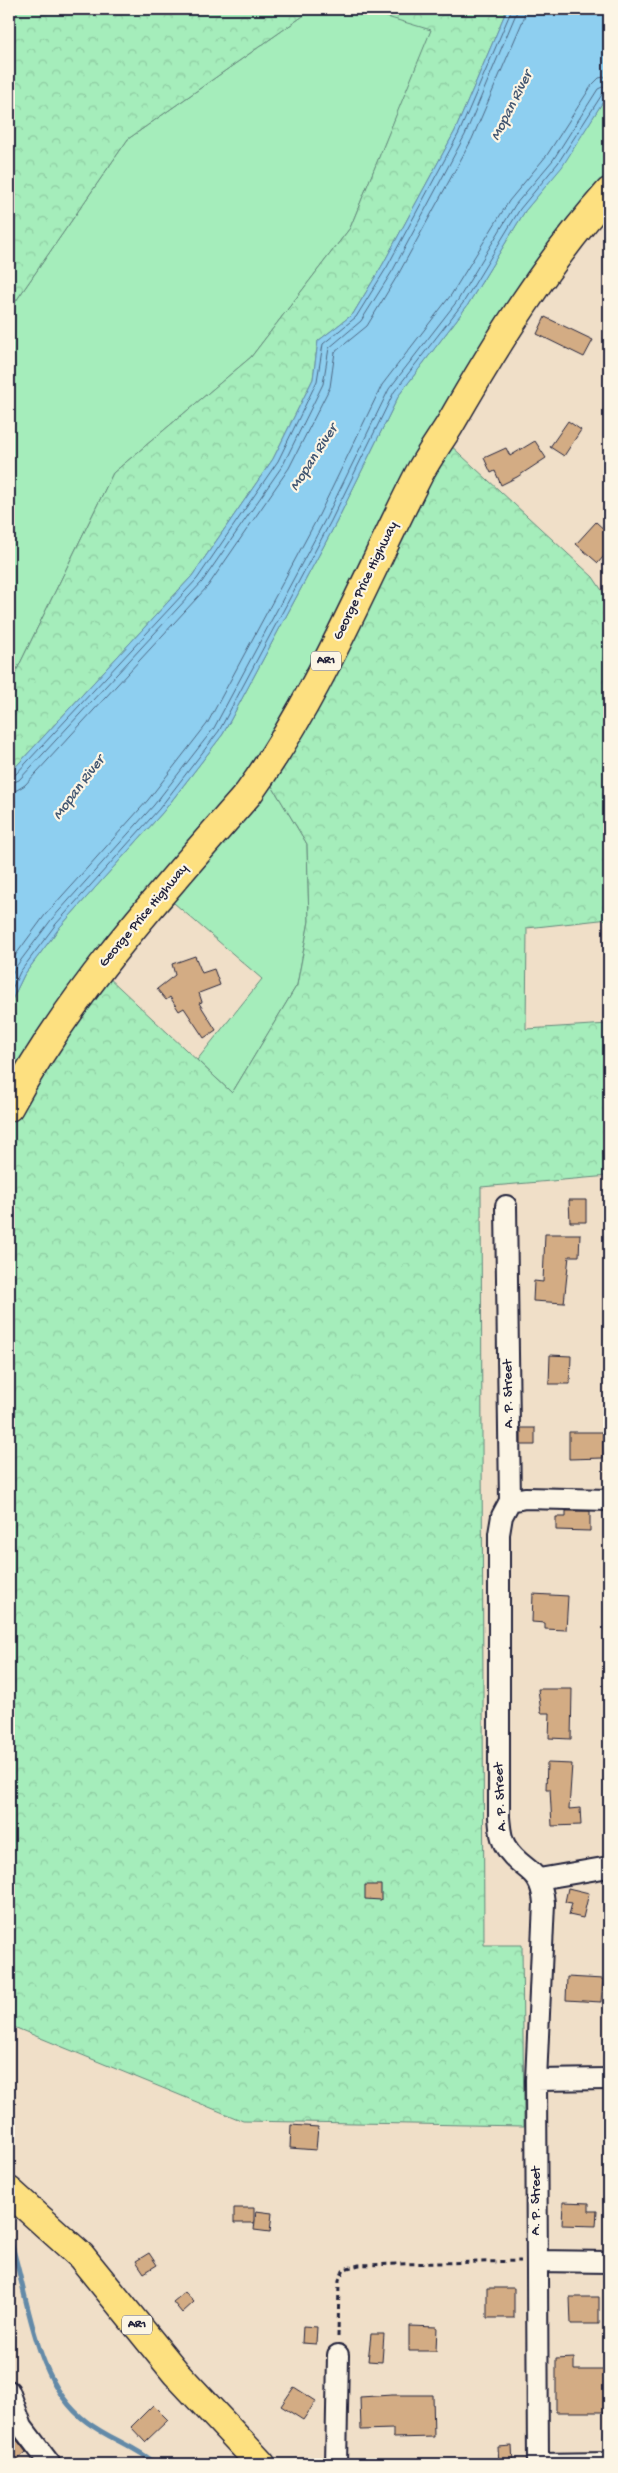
<svg xmlns="http://www.w3.org/2000/svg" width="618" height="2473" font-family="'Gochi Hand',sans-serif">
<style>
.grass{fill:#a5edbb;stroke:#64887b}
.forest{fill:url(#forest-crowns);stroke:#64887b}
.water{fill:#8ecff0;stroke:#638aa8}
.lines{fill:none;stroke-linecap:round;stroke-linejoin:round}
.shore{stroke:#4d6783;stroke-width:1}
.stream{stroke:#638aa8;stroke-width:5}
.building{fill:#d3ac84;stroke:#22223b}
.minor-casing{stroke:#22223b;stroke-width:24}
.trunk-casing{stroke:#22223b;stroke-width:31}
.path{stroke:#22223b;stroke-width:3;stroke-dasharray:5 4;stroke-linecap:butt}
.minor{stroke:#fcf5e5;stroke-width:20}
.trunk{stroke:#fde080;stroke-width:28}
.labels{text-anchor:middle;dominant-baseline:central;stroke-width:4.5;stroke-linejoin:round;paint-order:stroke}
.shield{fill:#fcf5e5;stroke:#63616e;stroke-width:1}
.shield-label{font-size:12px;font-weight:bold;fill:#22223b}
.street-label{font-size:14px;fill:#22223b;stroke:#fcf5e5}
.water-label{font-size:15px;font-style:italic;fill:#425671;stroke:#fcf5e5}
</style>
<defs>
<pattern id="forest-crowns" width="20" height="18" patternUnits="userSpaceOnUse" patternTransform="scale(1.25)"><rect width="20" height="18" fill="#a5edbb"/><path d="M2 6a3 3 0 1 1 6 0M12 15a3 3 0 1 1 6 0" fill="none" stroke="#8ecba2"/></pattern>
</defs>
<rect width="100%" height="100%" fill="#f0dfc8"/>
<filter id="ink" filterUnits="userSpaceOnUse"><feTurbulence type="fractalNoise" baseFrequency=".02" numOctaves="2"/><feDisplacementMap in="SourceGraphic" scale="10" xChannelSelector="R" yChannelSelector="G"/><feConvolveMatrix kernelMatrix="1 2 1 2 8 2 1 2 1" color-interpolation-filters="sRGB"/></filter>
<g filter="url(#ink)">
<path class="grass" d="M313 9H360L432 29 350 228 251 357 113 473 9 686V311L128 139Z
M609 92V202L592 221 448 443 269 781 307 844 309 921 297 985 232 1093 197 1060 262 979 174 903 106 975 15 1107 9 1121V1006L24 975 60 927 163 812 223 734 336 523 399 395 467 306 525 211 562 166Z"/>
<path class="forest" d="M9 9H313L128 139 9 311Z
M360 9H507L455 131 383 264 353 314 318 341 313 379 273 459 192 576 9 774V686L113 473 251 357 350 228 431 30Z
M448 443 593 577 609 601V919L527 928 526 1029 609 1024V1176L481 1187 484 1945H522L524 2126 243 2121 9 2025V1121L15 1107 106 975 232 1093 297 985 309 921 307 844 269 781Z"/>
<path class="water" d="M507 9H609V92L562 167 525 211 467 306 399 395 336 523 223 734 163 812 60 927 24 975 9 1006V774L192 576 273 459 313 379 318 341 353 314 383 264 455 131Z"/>
<g class="lines">
<path class="shore" d="M9 777 15 775 197 579 278 461 317 381 323 344 356 317 387 267 459 133 512 9
M9 784 19 780 202 582 283 465 323 384 329 348 361 321 393 270 465 135 518 9
M9 791 17 790 25 785 208 586 289 468 330 387 335 352 367 326 399 273 472 139 524 18 525 9
M9 964 45 915 148 800 207 724 319 515 382 385 451 295 509 201 547 155 592 85 599 78 609 76
M9 980 15 968 51 920 154 805 214 728 326 518 389 389 458 300 515 205 553 160 598 89 609 84
M9 995 20 972 56 924 159 809 219 731 331 521 394 392 463 303 520 209 558 163 603 93 609 90"/>
<path class="stream" d="M9 2236C29 2296 33 2382 87 2422 109 2439 135 2446 156 2464"/>
</g>
<path class="building" d="M545 317 593 340 584 357 537 334Z
M568 421 581 430 564 456 550 447Z
M535 441 546 458 517 477 501 485 495 471 491 473 484 458 506 448 510 456Z
M596 522 609 534V550L598 563 576 544Z
M195 956 202 973 214 969 220 985 199 993 202 1002 199 1003 216 1030 204 1038 184 1008 179 1011 170 997 166 1000 157 989 175 975 172 964Z
M569 1200H586V1222H570Z
M545 1234H580L579 1256H569L564 1303 533 1301 534 1281 543 1282Z
M550 1355 571 1356 570 1384H549Z
M521 1428H535V1445H521Z
M569 1432H603V1458L569 1459Z
M566 1511H590V1531L556 1530V1517H566Z
M533 1594 568 1596 566 1630 545 1629V1623L532 1622Z
M538 1689H572L571 1739 549 1738 550 1713H541Z
M547 1763 572 1764 569 1809 580 1808 581 1825 552 1826 550 1789H546Z
M365 1885H381V1900L365 1899Z
M568 1888 589 1893 583 1918 569 1915 572 1903 565 1902Z
M567 1977 603 1979 601 2002 566 2000Z
M291 2125 318 2127 316 2150 290 2148Z
M563 2202 589 2203V2211H597L596 2226 562 2225Z
M234 2208H254V2223H234Z
M256 2211 272 2213 270 2232 254 2230Z
M149 2253 157 2265 144 2273 136 2261Z
M487 2288H514V2318H487Z
M185 2292 194 2302 182 2313 173 2302Z
M570 2297H599V2324H571Z
M303 2326 317 2327 316 2344 302 2343Z
M409 2326 437 2327 436 2351H409Z
M371 2334H384L382 2362 368 2361Z
M574 2358V2370H605V2412H556V2359Z
M294 2387 316 2401 303 2420 281 2406Z
M392 2395H433L434 2437 393 2438V2429L361 2430 360 2397Z
M153 2405 168 2420 145 2442 131 2427Z
M9 2430 26 2452 16 2461 9 2454Z
M512 2446 513 2464H499L498 2447Z"/>
<g class="lines">
<defs>
<path id="minor" d="M506 1206 510 1501 502 1516 499 1534V1817C500 1826 500 1838 506 1847 521 1872 541 1866 544 1903L536 2080 538 2464
M510 1501 525 1498 609 1500
M539 1879 609 1867
M536 2080 609 2079
M537 2261 609 2262
M9 2391 22 2427 50 2464
M336 2464 338 2355
M538 2464 609 2463"/>
<path id="trunk" d="M9 1107C71 992 162 892 248 794 319 696 364 581 419 474 428 457 439 442 449 426 496 344 546 263 609 192
M9 2191 81 2256 176 2373 261 2464"/>
</defs>
<use href="#minor" class="minor-casing"/>
<use href="#trunk" class="trunk-casing"/>
<path class="path" d="M338 2337 339 2280 344 2269 359 2265 521 2261"/>
<use href="#minor" class="minor"/>
<use href="#trunk" class="trunk"/>
</g>
</g>
<g class="labels">
<g class="shield">
<rect x="311" y="651.5" width="30" height="19" rx="4"/>
<rect x="122" y="2315.5" width="30" height="19" rx="4"/>
</g>
<g class="shield-label">
<text x="326" y="661">AR1</text>
<text x="137" y="2325">AR1</text>
</g>
<g class="street-label">
<text transform="translate(366 581) rotate(-64)">George Price Highway</text>
<text transform="translate(144 916) rotate(-50)">George Price Highway</text>
<text transform="translate(509 1394) rotate(-91)">A. P. Street</text>
<text transform="translate(501 1797) rotate(-93)">A. P. Street</text>
<text transform="translate(536 2201) rotate(-90)">A. P. Street</text>
</g>
<g class="water-label">
<text transform="translate(512 106) rotate(-63)">Mopan River</text>
<text transform="translate(314 458) rotate(-57)">Mopan River</text>
<text transform="translate(79 788) rotate(-53)">Mopan River</text>
</g>
</g>
<rect width="618" height="2473" fill="none" stroke="#fcf5e5" stroke-width="30"/>
<rect x="15" y="15" width="588" height="2443" fill="none" stroke="#22223b" stroke-width="2" filter="url(#ink)"/>
</svg>
